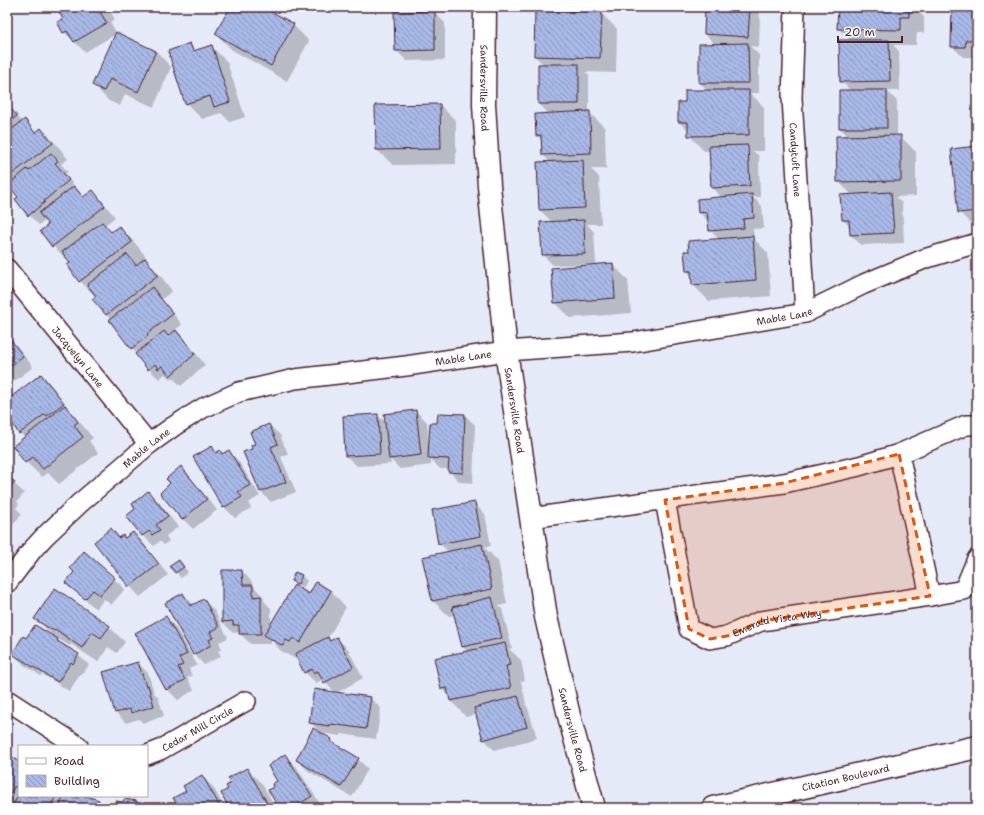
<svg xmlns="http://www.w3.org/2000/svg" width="984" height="815" font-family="'Shantell Sans',sans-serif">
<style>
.shadow{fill:#0003}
.building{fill:url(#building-back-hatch);stroke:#4a1f2b}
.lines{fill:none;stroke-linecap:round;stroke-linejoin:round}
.minor-casing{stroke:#4a1f2b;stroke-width:22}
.tertiary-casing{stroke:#4a1f2b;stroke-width:25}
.secondary-casing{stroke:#4a1f2b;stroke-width:25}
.minor{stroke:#fff;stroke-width:19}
.tertiary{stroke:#fff;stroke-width:22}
.secondary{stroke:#fff;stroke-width:22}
.marked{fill:#e0560e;fill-opacity:0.2;stroke:#e0560e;stroke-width:3;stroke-dasharray:8 5;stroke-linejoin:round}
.labels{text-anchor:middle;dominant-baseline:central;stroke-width:3.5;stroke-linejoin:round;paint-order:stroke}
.street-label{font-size:10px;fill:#4a1f2b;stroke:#fff}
</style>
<defs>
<pattern id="building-back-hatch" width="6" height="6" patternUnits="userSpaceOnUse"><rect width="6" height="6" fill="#a7b9e8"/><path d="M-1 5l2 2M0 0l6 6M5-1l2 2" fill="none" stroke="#8a96bc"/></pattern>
</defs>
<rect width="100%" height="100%" fill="#e5eaf8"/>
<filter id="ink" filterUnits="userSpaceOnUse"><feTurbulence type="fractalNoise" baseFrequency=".025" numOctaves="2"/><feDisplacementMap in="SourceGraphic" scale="8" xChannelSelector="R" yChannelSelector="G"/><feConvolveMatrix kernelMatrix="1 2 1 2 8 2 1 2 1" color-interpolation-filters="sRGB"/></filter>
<g filter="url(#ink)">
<path class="shadow" d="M69 7H107L115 19 110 22 117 34 156 51 171 67 154 107 125 94 120 106 109 101 93 85 116 34 85 52 64 32V19Z
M231 7H260L293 25 309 41 287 81 232 50 216 34Z
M546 7H587V13H601L617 29 616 73 585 72 589 75V112L605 128 606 169H591L599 177 601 224H587L594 232 596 264 553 265 543 255 553 223 540 210 551 163 543 155 542 141 537 135 549 114 539 104V65H544L535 56 551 12Z
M706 7H754L760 14 759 47 750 46 759 55V93H750L764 107V151H753L759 156 760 197H753L762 206 764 228 753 229 754 239 768 253 771 296 709 301 693 285V277L687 271 685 252 720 240 710 230 709 222 699 212 722 198 712 187 710 151H704L689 135V131L679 122 686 103 708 91 700 83 715 44 705 34Z
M839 7H917V10L924 17V33H917L916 45H893L899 51 900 91H887L897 101V136H900L916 152V196L895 197 902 203 904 243 861 245 851 235 850 227 843 220 852 195 838 181 849 137 840 128 851 91 841 81 851 41 838 28Z
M953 7H977V50H976V57H963L952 46Z
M434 12 445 23V60L407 61 396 50Z
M190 45 196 51 211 46 227 62 245 117 230 122 221 113 202 119 186 103Z
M7 103 22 122 24 121 36 133 41 129 57 145 68 159 61 164 68 172 65 174 78 191 84 198 93 191 103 202 115 217 105 225 112 233 119 227 135 243 147 258 145 260 160 275 172 291 162 299 182 325 175 330 187 342 205 365 181 386 172 377 170 379 165 374 159 379 149 369 110 321 111 320 93 299 96 297 80 281 68 266 72 263 66 255 64 257 53 246 42 231 49 225 46 220 39 225 29 215 19 197 7 184Z
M440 105 456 121V164L393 165 377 150Z
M977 147V228H975L959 212Z
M612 264 628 280 631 313 570 318 555 302Z
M7 333 33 367 8 386 7 385Z
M41 375 52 386 73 414 93 438 89 441 98 453 59 484 48 473 42 477 26 462 25 438 7 420V402Z
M416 411 427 422 429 443 438 424 465 415 475 425 473 483 460 482 449 471V469H440L431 459V465L400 469 390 459 391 464 357 466 346 456 377 415 386 423 385 414Z
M269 425 280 435 288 454 281 457 296 492 271 502 261 492 245 453 253 449Z
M211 447 217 453 220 452 223 455 229 451 239 462 260 496 248 503 251 508 235 518 224 507Z
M181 467 191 478 217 510 193 529 183 519 171 483Z
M7 477 24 493 17 502 19 504 16 508 22 514 9 529 7 527Z
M148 492 159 502 178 527 166 536 169 541 164 545 160 541 154 546 143 536 128 516 137 509Z
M474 503 485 514 491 546 484 547 498 561 507 604 499 606 502 609 512 648 509 649 521 660 525 681H521L526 704H525L528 708 537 738 494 750 484 739 477 714 466 717 451 701 450 697 442 689 468 652 463 647 455 615 449 616 433 601 424 558 449 552 439 543Z
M111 530 120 538 125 539 133 533 144 544 168 575 140 597 130 586 96 542Z
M179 561 188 572 181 578 171 566Z
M222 571H242L252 582 253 586 264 597V601L271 608V626L310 595 331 591 346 607 328 638 331 641 337 638 348 649 363 678 336 693 370 698 381 708 376 739 341 734V736L321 733 310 722 335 692 322 680 316 683 305 672 299 661 281 651 271 640V644H251L240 634V632L233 633 223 622Z
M295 573 302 576 307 581 303 588 297 585 292 580Z
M114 579 125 589 111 605 104 599 96 609 67 583Z
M183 594 194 605 204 600 214 610 228 638 219 642 222 649 218 651 221 656 204 665 194 654Z
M166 617 176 628 197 665 189 669 192 676 187 678 194 690 178 700 167 689Z
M36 618 109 627 125 642 117 653 108 647 98 662 71 644 70 646 58 639H57L64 646 78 655 89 665 83 673 82 672 69 691 42 674 41 676 24 665 13 654 27 640 54 637Z
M138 663 148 673 154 693 158 697 164 716 143 723 139 719 126 723 116 713Z
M331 740 339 748 358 759 368 769 352 797 308 771 298 760Z
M285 756 296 766 322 807 320 808H280L275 787 279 781Z
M7 759 10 761 19 763V796H67L78 799 79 796H82L99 801 103 805 116 807 124 803 137 802 143 808H7Z
M247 769 262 784 276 808H230L229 790 233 783Z
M202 776 213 787 225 808H180L188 791Z"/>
<path class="building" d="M67 7H104L105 9 100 12 107 23 74 42 67 31 63 33 57 22 63 19 59 12Z
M230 7H263L294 24 271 66 215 34Z
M705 7H750L748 37 704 34Z
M838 7H909V17H901V30L837 29Z
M952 7H977V40H966L965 47H951Z
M535 10 602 12 600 58 534 56Z
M435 11V50L395 51 394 12Z
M116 32 156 51 138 92 110 79 104 91 92 85Z
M839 40H889L890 81 840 82Z
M190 43 193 51 212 45 230 102 214 107 210 96 185 104 168 51Z
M748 43 749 83H699V44Z
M538 64H579V104H538Z
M685 90H749V135L688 136V122H678V102H685Z
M839 90H887V128H839Z
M7 104 17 116 7 124Z
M440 104 441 149 376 150 375 105Z
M590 111 591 153 542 155 541 135 536 136 535 114Z
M25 119 35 133 41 128 53 143 7 178V133Z
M901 135V181L837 182 836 136Z
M748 145 750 186 711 188 709 146Z
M977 146V211L958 213 951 149Z
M51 153 58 161 55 163 69 180 44 201 45 202 28 216 15 199 18 197 8 185 27 169 29 171Z
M583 160 585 208 539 210 537 162Z
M74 186 83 197 93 190 105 206 52 247 40 231 48 225 39 213Z
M891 192 894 233 850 235 849 220H842L840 195Z
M752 194 754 218 743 219 744 228 709 231 707 212 698 213 697 199Z
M584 220 585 254 542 255 540 222Z
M102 222 111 232 119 226 132 242 79 282 67 265 70 263 62 252Z
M753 236 756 280 692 285 691 271H686L684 251H689L688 241Z
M127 254 136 265 145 258 158 275 106 315 92 299 96 296 87 285Z
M613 263 615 298 554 303 551 268Z
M152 287 173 314 147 334 148 336 131 349 109 320Z
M176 330 195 354 170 376 162 366 158 369 155 364 148 370 135 354 164 331 168 336Z
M7 335 23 356 7 369Z
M41 374 64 403 47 416 45 414 19 434 12 423 10 425 7 421V400Z
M65 405 78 422 74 425 83 437 43 469 33 457 25 463 13 446Z
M416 410 421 455 389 459 384 414Z
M438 413 465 414 463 473 448 472 449 459 428 458 430 423H437Z
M378 414 380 454 345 456 343 416Z
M269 424 278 444 271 447 286 482 260 492 243 452 252 449 251 445 255 444 250 432Z
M212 446 216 453 220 450 222 454 229 450 250 485 238 492 242 497 223 508 193 457Z
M181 466 207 499 182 520 160 493 170 483 166 479Z
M7 476 15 482 7 491Z
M148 491 168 516 156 525 160 530 152 535 149 531 142 536 126 516 135 509 132 504Z
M7 499 12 503 7 510Z
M475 502 481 536 438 544 432 510Z
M111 528 119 538 123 535 125 538 133 532 159 564 129 587 94 542Z
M482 544 492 589 432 601 422 557Z
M84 551 115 578 100 595 93 590 85 599 65 583 74 572 70 568Z
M179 560 184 567 175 573 170 566Z
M222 570H242L243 585H253V597L261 596V634H239V625H233V621L222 622Z
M295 572 302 575 298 584 291 581Z
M316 582 331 591 300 643 293 638 290 642 286 640 283 646 264 635 294 585 309 594Z
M55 588 110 626 101 638 92 632 82 648 55 629 54 631 34 619Z
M183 593 190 606 204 599 219 627 210 632 213 638 209 640 211 645 193 655 165 603Z
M492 597 502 638 462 647 452 607Z
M166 616 187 654 179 658 183 665 178 667 185 680 166 690 135 633Z
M35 625 58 639 57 641 79 654 73 664 71 662 58 682 12 654 23 636 26 638Z
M328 637 330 641 337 637 353 667 324 683 318 671 314 673 312 669 304 673 295 654Z
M505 643 510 665 506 666 511 688 450 701 447 688 441 689 434 658Z
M138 662 146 686 148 685 154 706 131 713 130 709 115 713 103 672Z
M314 689 371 697 366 729 331 724 330 726 309 723Z
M518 696 527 727 483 740 474 708Z
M313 728 332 739 330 741 359 758 341 787 296 760Z
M285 754 312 796 293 808H279L268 790 273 787 272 784 277 781 268 766Z
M12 757 19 761V784L17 787 15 786 7 798V758L10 760Z
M247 768 270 808H229L221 793 228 789 226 786 231 783 228 778Z
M202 775 221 808H179L173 798 186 791 183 786Z
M19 794V796H56L50 807 46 806 45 808H11Z
M63 796H70L78 798V796H86L99 800 97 808H59Z
M124 799 137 801 136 808H102L103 804 116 806V801L123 802Z"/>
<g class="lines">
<defs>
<g id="minor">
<path id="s1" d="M795 7 792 98 805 313"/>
<path id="s2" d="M7 269 149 444"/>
<path d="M899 454 930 596"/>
<path id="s3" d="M665 500 689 629 710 639 727 636 761 621 930 596 964 590 977 559"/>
<path d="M530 518 784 483 859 466 899 454 966 425H977"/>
<path id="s4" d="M7 583 33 549 45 536 80 503 149 444 174 426 203 408 239 392 295 379 406 366 506 351 633 342 805 313 864 284 924 259 977 243"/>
<path d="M7 700 78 746"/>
<path id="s5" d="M147 755 160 750 246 701"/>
</g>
<g id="tertiary">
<path id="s6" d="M485 7 484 104 489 186 506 351 546 617 570 720 594 808"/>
</g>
<g id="secondary">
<path id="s7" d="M713 808 977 747"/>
</g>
</defs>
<use href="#minor" class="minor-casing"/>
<use href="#tertiary" class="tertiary-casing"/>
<use href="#secondary" class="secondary-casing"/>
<use href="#minor" class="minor"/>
<use href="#tertiary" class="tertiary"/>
<use href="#secondary" class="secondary"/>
</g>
</g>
<path class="marked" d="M899 454 930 596 761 621 727 636 710 639 689 629 665 500 784 483Z"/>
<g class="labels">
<g class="street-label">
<text stroke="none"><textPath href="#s6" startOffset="81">Sandersville Road</textPath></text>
<text stroke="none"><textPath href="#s1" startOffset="153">Candytuft Lane</textPath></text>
<text stroke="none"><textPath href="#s4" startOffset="855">Mable Lane</textPath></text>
<text stroke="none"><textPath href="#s2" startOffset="113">Jacquelyn Lane</textPath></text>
<text stroke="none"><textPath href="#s4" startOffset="531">Mable Lane</textPath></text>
<text stroke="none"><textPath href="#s6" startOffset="405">Sandersville Road</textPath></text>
<text stroke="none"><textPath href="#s4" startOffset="195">Mable Lane</textPath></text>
<text stroke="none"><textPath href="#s3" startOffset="224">Emerald Vista Way</textPath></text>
<text stroke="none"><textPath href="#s5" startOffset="57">Cedar Mill Circle</textPath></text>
<text stroke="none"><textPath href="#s6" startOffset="730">Sandersville Road</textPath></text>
<text stroke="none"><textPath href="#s7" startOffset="136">Citation Boulevard</textPath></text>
</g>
</g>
<rect width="984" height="815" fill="none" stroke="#fff" stroke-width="24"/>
<rect x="12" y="12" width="960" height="791" fill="none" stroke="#4a1f2b" stroke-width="1.5" filter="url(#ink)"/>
<rect x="18" y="745" width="130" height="52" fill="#ffffff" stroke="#b7a5aa"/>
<rect x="26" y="758" width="20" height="6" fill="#ffffff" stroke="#b7a5aa"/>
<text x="54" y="765" font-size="12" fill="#4a1f2b">Road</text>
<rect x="26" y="775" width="20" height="12" fill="url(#building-back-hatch)" stroke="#b7a5aa"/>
<text x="54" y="785" font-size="12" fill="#4a1f2b">Building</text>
<path d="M838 36v6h64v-6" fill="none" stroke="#4a1f2b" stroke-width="2"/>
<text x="844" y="36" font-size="12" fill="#4a1f2b" stroke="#ffffff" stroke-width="3" paint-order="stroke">20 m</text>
</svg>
